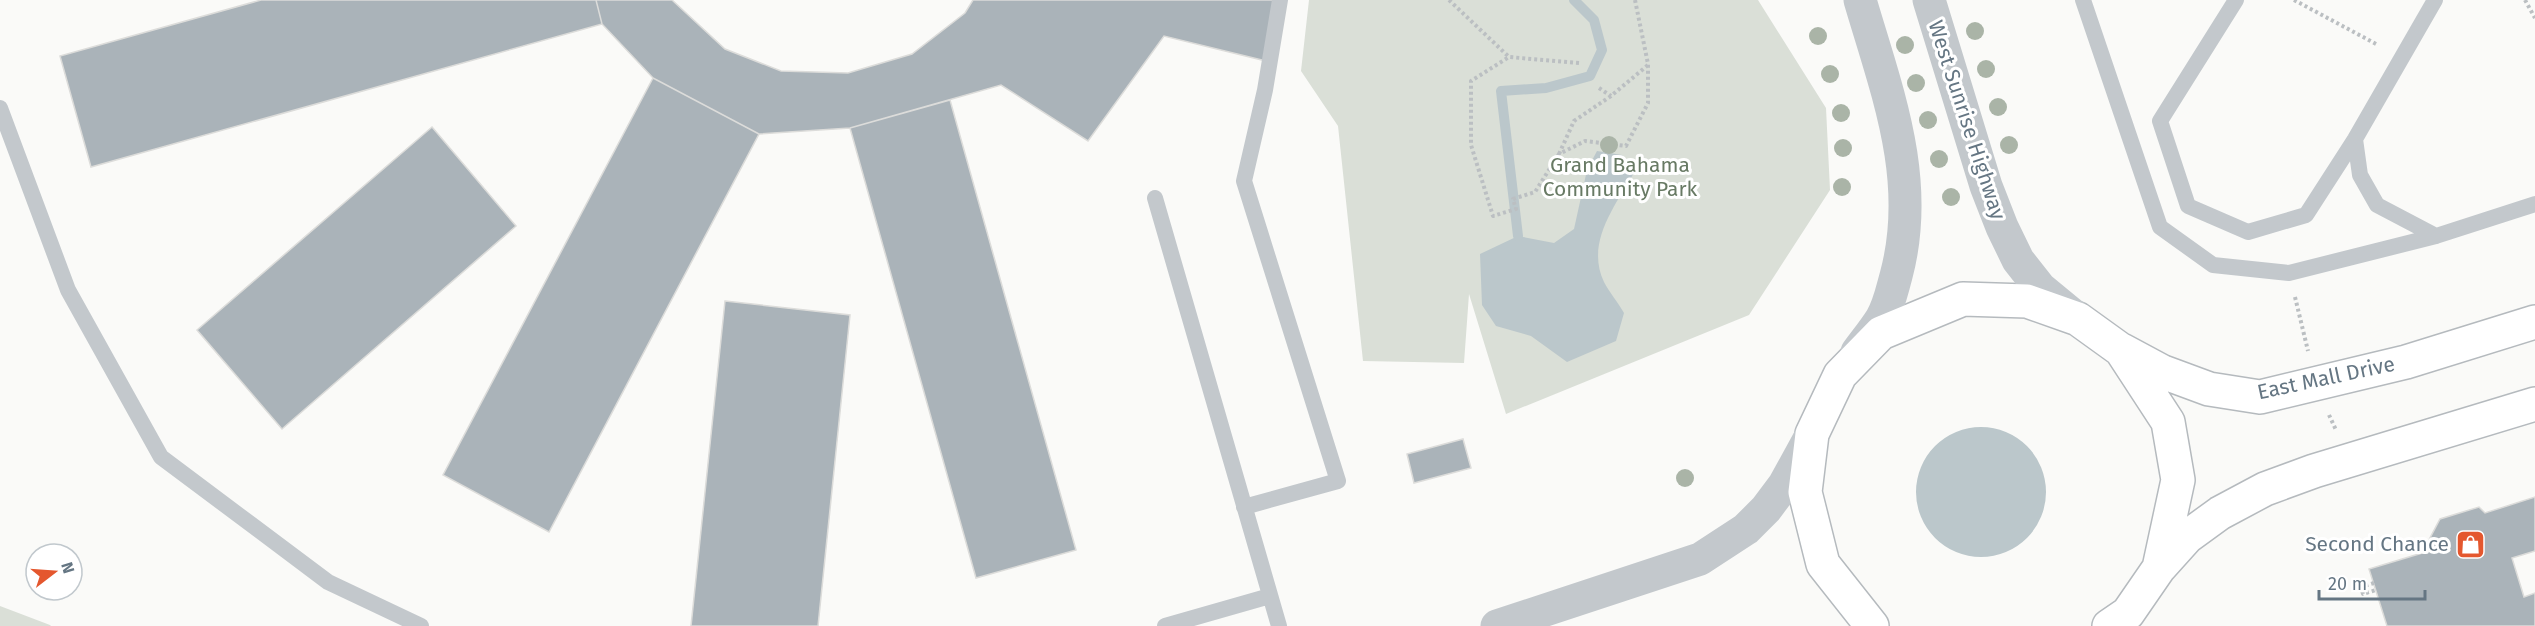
<svg xmlns="http://www.w3.org/2000/svg" width="2535" height="626" font-family="'Fira Sans',sans-serif">
<style>
.green{fill:#dadfd7}
.water{fill:#bbc7cb}
.lines{fill:none;stroke-linecap:round;stroke-linejoin:round}
.stream{stroke:#bbc7cb;stroke-width:10}
.building{fill:#aab3b9;stroke:#dcdcda;stroke-width:1.5}
.primary-casing{stroke:#b5babe;stroke-width:36}
.path{stroke:#bbbfc2;stroke-width:4;stroke-dasharray:3 3;stroke-linecap:butt}
.service{stroke:#c3c8cc;stroke-width:16}
.minor{stroke:#c3c8cc;stroke-width:33}
.tertiary{stroke:#c3c8cc;stroke-width:33}
.primary{stroke:#fff;stroke-width:33}
.tree{fill:#aab4a7}
.labels{text-anchor:middle;dominant-baseline:central;stroke-width:6;stroke-linejoin:round;paint-order:stroke}
.street-label{font-size:21px;fill:#657683;stroke:#fff}
.park-label{font-size:21px;fill:#687a64;stroke:#fff}
.poi-label{font-size:21px;fill:#657683;stroke:#fff;text-anchor:end}
</style>
<rect width="100%" height="100%" fill="#fafaf8"/>
<path class="green" d="M1309 0H1758L1826 108 1830 190 1749 315 1506 414 1469 294 1464 363 1363 361 1338 126 1301 71Z
M0 606 50 625 51 626H0Z"/>
<path class="water" d="M1597 151 1622 155 1635 171C1616 205 1585 242 1604 282 1609 292 1618 302 1624 313L1616 341 1567 362 1531 336 1496 326 1482 305 1480 254 1518 236 1554 243 1574 229 1587 170Z
M1916 492a65 65 0 1 1 130 0a65 65 0 1 1-130 0Z"/>
<g class="lines">
<path class="stream" d="M1518 236 1501 91 1546 88 1590 76 1602 50 1594 20 1574 0"/>
</g>
<path class="building" d="M261 0H596L602 24 91 167 60 56Z
M596 0H672L725 49 781 71 848 73 912 54 965 13 973 0H1276L1266 61 1164 36 1088 141 1001 85 850 128 759 134 653 78 602 24Z
M653 78 759 134 549 532 443 475Z
M950 100 1076 550 976 578 850 128Z
M432 127 516 226 282 429 197 330Z
M725 301 850 315 818 626H691Z
M1463 439 1471 468 1414 483 1407 454Z
M2535 497V551L2512 558 2524 597 2535 593V626H2387L2369 569 2422 553 2440 519 2479 507 2485 513Z"/>
<g class="lines">
<defs>
<path id="primary" d="M2122 350 2163 372 2209 389 2260 397 2406 362 2535 322
M2160 567 2187 537 2220 513 2265 489 2314 471 2535 404
M1872 626 1823 564 1805 492 1812 434 1840 375 1881 333 1963 299 2027 301 2078 319 2121 350 2168 422 2178 480 2159 568 2128 613 2109 626"/>
</defs>
<use href="#primary" class="primary-casing"/>
<path class="path" d="M1449 0 1509 57
M2294 0 2378 45
M2525 0 2535 18
M1579 63 1509 57 1471 81V145L1493 216 1516 209 1513 199 1535 192 1559 154 1585 141 1626 146 1648 103V64L1635 0
M1599 88 1611 96
M1559 154 1574 121 1611 96 1648 65
M2295 297 2308 351
M2329 415 2336 430
M2374 583 2361 587 2363 594 2376 590"/>
<path class="service" d="M2083 0 2160 227 2213 265 2289 273 2436 236 2535 204
M2236 0 2160 121 2188 206 2248 232 2306 215 2355 139 2435 0
M0 108 68 290 161 457 328 582 421 626
M2355 139 2360 175 2377 205 2436 236
M1155 198 1279 626
M1244 507 1338 481 1244 181 1265 90 1280 0
M1165 626 1270 596"/>
<path class="minor" d="M1929 0 1986 186 2002 227 2018 260 2040 288 2074 316
M1857 352C1865 341 1874 330 1881 319 1889 306 1892 290 1896 276 1922 180 1887 92 1860 0"/>
<path class="tertiary" d="M1497 626 1700 559 1746 529 1766 509 1784 485 1812 434"/>
<use href="#primary" class="primary"/>
</g>
<g class="tree">
<circle cx="1975" cy="31" r="9"/>
<circle cx="1818" cy="36" r="9"/>
<circle cx="1905" cy="45" r="9"/>
<circle cx="1986" cy="69" r="9"/>
<circle cx="1830" cy="74" r="9"/>
<circle cx="1916" cy="83" r="9"/>
<circle cx="1998" cy="107" r="9"/>
<circle cx="1841" cy="113" r="9"/>
<circle cx="1928" cy="120" r="9"/>
<circle cx="1609" cy="145" r="9"/>
<circle cx="2009" cy="145" r="9"/>
<circle cx="1843" cy="148" r="9"/>
<circle cx="1939" cy="159" r="9"/>
<circle cx="1842" cy="187" r="9"/>
<circle cx="1951" cy="197" r="9"/>
<circle cx="1685" cy="478" r="9"/>
</g>
<defs>
<symbol id="shop-square" viewBox="-11 -11 22 22"><rect x="-9" y="-9" width="18" height="18" rx="4" fill="#e4572e" stroke="#fff"/><path d="M-5-2.5h2.3a2.7 3.5 0 0 1 5.4 0H5L5.5 6h-11ZM-1.5-2.5h3a1.5 2.3 0 0 0-3 0Z" fill="#fff"/></symbol>
</defs>
<g fill-rule="evenodd">
<use href="#shop-square" x="2454" y="528" width="33" height="33"/>
</g>
<g class="labels">
<g class="street-label">
<text transform="translate(1967 120) rotate(72)">West Sunrise Highway</text>
<text transform="translate(2326 378) rotate(-12)">East Mall Drive</text>
</g>
<g class="park-label">
<text x="1620" y="165">Grand Bahama<tspan x="1620" dy="24">Community Park</tspan></text>
</g>
<g class="poi-label">
<text x="2449" y="544">Second Chance</text>
</g>
</g>
<g transform="translate(54 572) rotate(73)"><circle r="28" fill="#ffffff" stroke="#c1c8cd" stroke-width="1.5"/>
<path d="M0-4.5L10 22L0 15L-10 22Z" fill="#e4572e"/>
<text y="-9" font-size="16" font-weight="bold" text-anchor="middle" fill="#657683">N</text>
</g>
<path d="M2319 590v9h106v-9" fill="none" stroke="#657683" stroke-width="3"/>
<text x="2328" y="590" font-size="18" fill="#657683" stroke="#ffffff" stroke-width="4.5" paint-order="stroke">20 m</text>
</svg>
